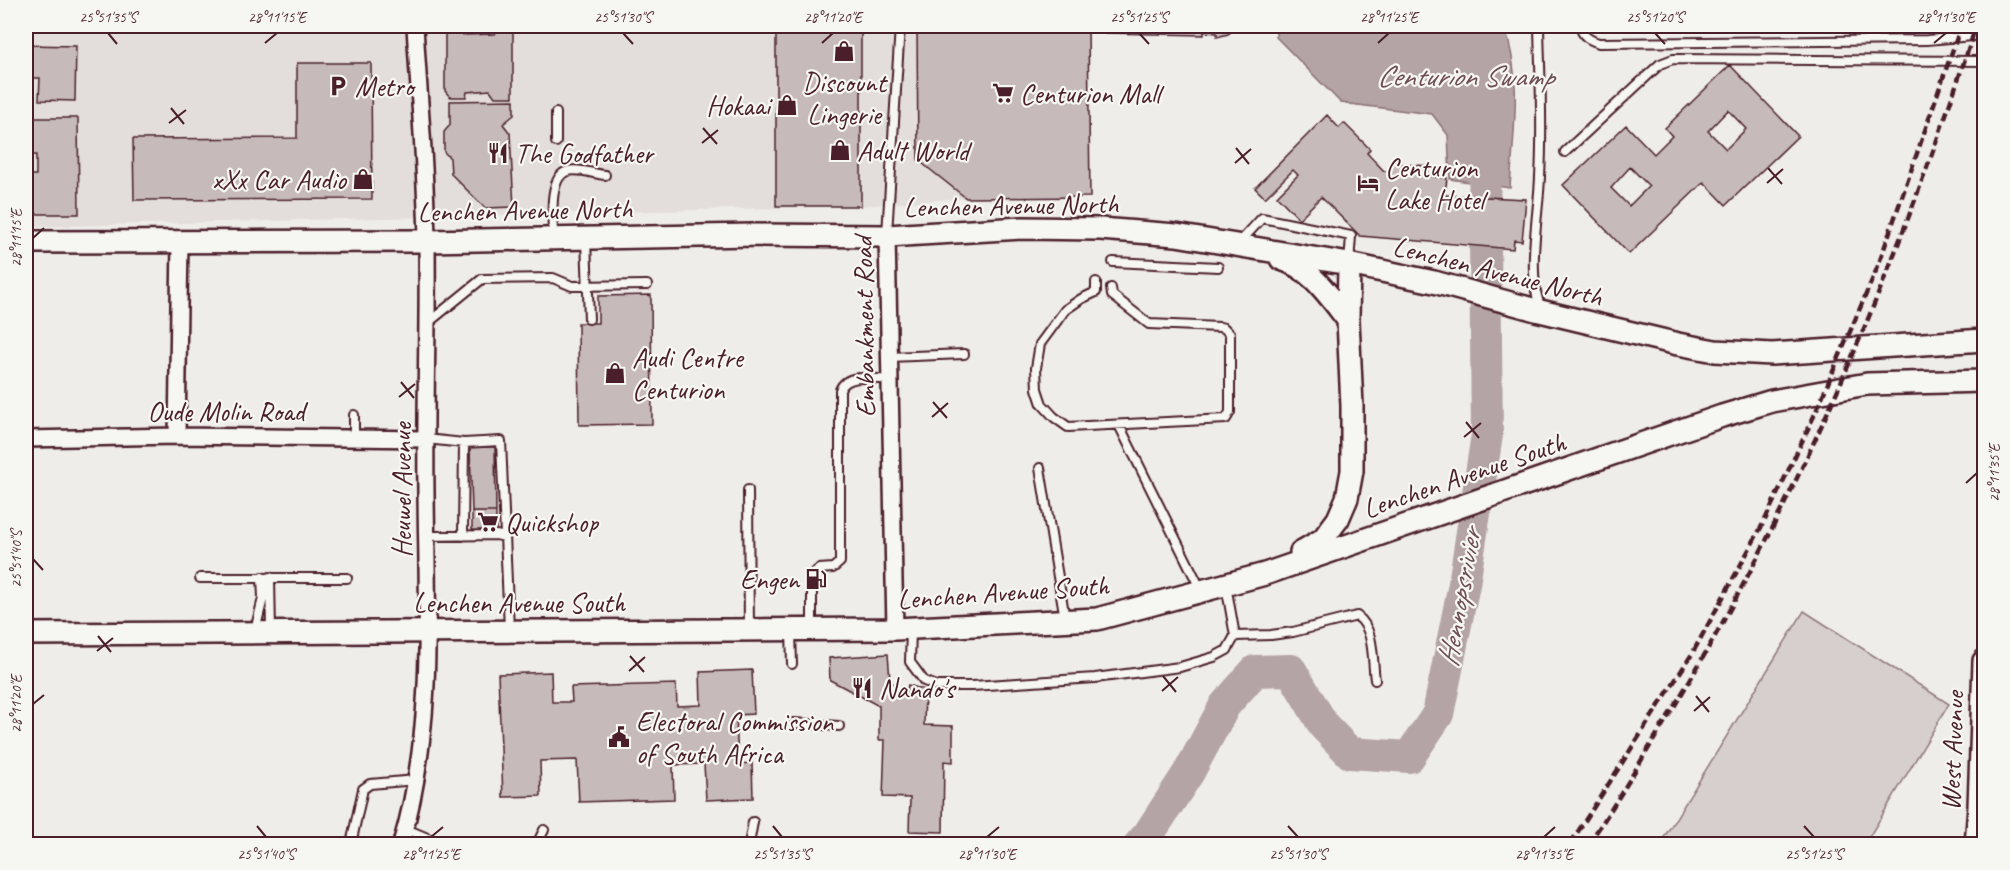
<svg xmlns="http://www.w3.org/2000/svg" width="2010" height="870" font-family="Caveat,sans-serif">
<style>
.built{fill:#e3dedc}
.green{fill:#d7cfce;stroke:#90777c;stroke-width:1.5}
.water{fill:#b4a4a5;stroke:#8a6f74;stroke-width:1.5}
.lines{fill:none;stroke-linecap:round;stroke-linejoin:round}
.river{stroke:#b4a4a5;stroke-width:32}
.building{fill:#c6babb;stroke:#4a1f2b;stroke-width:1.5;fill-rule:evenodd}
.lane-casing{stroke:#4a1f2b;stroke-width:12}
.street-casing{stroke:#4a1f2b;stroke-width:20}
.secondary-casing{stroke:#4a1f2b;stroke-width:26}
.lane{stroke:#f6f6f2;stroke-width:8}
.street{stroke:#f6f6f2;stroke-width:15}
.secondary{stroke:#f6f6f2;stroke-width:21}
.rail{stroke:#4a1f2b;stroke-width:4.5;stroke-dasharray:9 4.5;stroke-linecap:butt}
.ticks{fill:none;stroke:#4a1f2b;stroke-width:2}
.labels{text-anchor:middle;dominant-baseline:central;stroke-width:4.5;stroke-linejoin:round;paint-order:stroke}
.poi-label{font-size:28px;fill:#4a1f2b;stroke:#f6f6f2;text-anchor:start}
.street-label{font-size:28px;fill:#4a1f2b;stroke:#f6f6f2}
.water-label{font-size:30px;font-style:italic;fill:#6f4e56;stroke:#f6f6f2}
.neatline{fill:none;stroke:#4a1f2b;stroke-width:2}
.ticks-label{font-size:15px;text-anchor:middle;fill:#4a1f2b}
</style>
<rect width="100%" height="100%" fill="#efedea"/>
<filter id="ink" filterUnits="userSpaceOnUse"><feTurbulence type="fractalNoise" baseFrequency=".0167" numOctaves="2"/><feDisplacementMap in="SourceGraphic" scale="12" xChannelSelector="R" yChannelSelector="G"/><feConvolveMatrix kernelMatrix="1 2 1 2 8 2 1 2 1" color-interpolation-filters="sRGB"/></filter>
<g filter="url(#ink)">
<path class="built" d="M26 26H1088L1090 197 966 198 861 206 26 227Z"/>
<path class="green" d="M1804 611 1949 704 1865 844H1660Z"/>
<path class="water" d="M1276 26H1504C1523 78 1513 134 1510 188L1450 179 1448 135 1432 114 1341 103 1276 37Z"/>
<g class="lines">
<path class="river" d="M1140 844 1148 835 1189 772 1225 705 1255 671 1291 670 1324 726 1350 753 1409 757 1438 714 1464 584 1487 435 1484 143"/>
</g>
<path class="building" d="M445 26H456L463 35 495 34 501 26H513V97H495L490 90 467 92 466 97H450L445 91Z
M776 26H861V206H776Z
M917 26H1088L1090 197 966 198 918 160Z
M1106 26H1239L1228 34 1217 37V33L1204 32V35L1106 33Z
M26 45 76 46 75 101 39 100 40 78H26Z
M297 63H371L372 199 134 200 133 139 297 138Z
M1730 65 1798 136 1726 205 1704 182 1629 254 1563 185 1626 125 1654 154 1672 136 1665 128ZM1728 110 1746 129 1726 149 1708 131ZM1630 167 1649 186 1629 206 1611 188Z
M514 100V115L503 124 510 133 514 207 485 208 451 174 450 158 444 152V132L450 125V101Z
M1327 115 1339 128 1344 123 1370 149 1367 153 1384 171H1391V163L1428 166V176L1447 178 1445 195 1526 199 1522 241 1514 240 1513 249 1360 236 1321 197 1299 219 1277 196 1298 175 1293 170 1265 198 1255 188Z
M26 118H78L79 214H26V175H36V155H26Z
M651 295 652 424 579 425 578 323H598V296Z
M470 447H495L496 512H472Z
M472 512H496V533H472Z
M888 654 890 680 905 696 908 685 925 690 924 725 953 726V762L944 761 943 832 909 831 910 798 883 797 885 740H879V706L830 680 829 658Z
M752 670 754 714 736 715 738 764 752 763 753 798 706 800 704 764 673 765 674 799 579 802 577 760 540 761 541 796 503 797 498 674 551 672 552 702H572L571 687 676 684 677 706 701 705 700 672Z"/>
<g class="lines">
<defs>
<path id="lane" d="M1539 26C1540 76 1543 126 1540 176 1539 213 1526 275 1541 308
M1581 26C1581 36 1590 40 1599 43L1927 40 1984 35
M556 113V142
M1565 152 1660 64 1673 59 1984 61
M887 234 900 26
M553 236C553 219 548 176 568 171 579 168 594 174 605 175
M586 240 589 319
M1240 242 1262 218 1351 236 1349 263
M1113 262 1218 267
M1096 282V292L1081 299 1065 310 1040 344 1036 368 1037 389 1042 404 1054 417 1068 427 1226 419 1230 412V334L1224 328 1220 327 1149 324 1112 295 1111 288
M429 322 482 279 553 278 572 286 647 285
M889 357 964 354
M354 415V437
M1119 425 1201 590
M426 439 464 443 501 441 509 629
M1040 468 1065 619
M748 490 749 630
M426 536 496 535 505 537
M463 536 464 443
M270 577 271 632
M200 578H347
M812 629V575L819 569 833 568 840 562V390C847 372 874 379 889 380
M911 630 910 662 924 681 937 686H972L1095 678 1180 667 1214 657 1227 650 1235 636 1226 585
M255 631 263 598 262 577
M791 632 792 664
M1235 636 1271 635 1293 632 1357 616C1375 629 1372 659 1375 680
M793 723 839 726
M406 829 442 844
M351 844 363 789 370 784 416 780
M537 844 544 830
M749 844 753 822"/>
<path id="street" d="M887 236 895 629
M177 436 180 242
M26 439 177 436 426 439
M401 844C435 730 427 611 426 493 425 410 428 326 427 243 426 171 419 98 415 26"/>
<path id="secondary" d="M26 242 427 241 753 235 887 236 1022 228 1100 229 1176 235 1349 264 1434 282 1536 310 1678 344 1715 351 1772 354 1984 340
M1281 259C1311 268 1329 296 1348 320
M1301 552 1323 539 1338 519 1347 498 1352 471V406L1348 320 1349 264
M26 634 895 629 1097 619 1265 574 1722 416 1772 401 1867 384 1984 381
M1976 844 1979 807 1984 661"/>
</defs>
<use href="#lane" class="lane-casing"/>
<use href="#street" class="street-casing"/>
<use href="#secondary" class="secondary-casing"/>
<use href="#lane" class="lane"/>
<use href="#street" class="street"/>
<use href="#secondary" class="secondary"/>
<path class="rail" d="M1570 844 1692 654 1764 522 1814 416 1878 266 1961 26
M1588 844C1614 807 1637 767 1661 728 1796 509 1896 270 1976 26"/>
</g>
</g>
<path class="ticks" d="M108 33 117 44M623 33 633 44M1139 33 1149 44M1655 33 1665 44M265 43 277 33M822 43 833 33M1378 43 1389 33M1934 43 1946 33M171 108 184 124M169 123 186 110M703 128 717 144M702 143 718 130M1236 148 1249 164M1235 163 1251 149M1768 168 1782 184M1767 183 1783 169M33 238 44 228M401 382 414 398M399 397 415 384M933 402 947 418M932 417 948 403M1466 422 1479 438M1464 437 1481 423M1966 483 1977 473M33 559 43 570M98 636 111 652M97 651 113 638M630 656 644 672M629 671 645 657M1163 676 1176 692M1162 691 1178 677M1696 696 1709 712M33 704 44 695M1694 711 1710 697M257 826 266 837M773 826 782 837M1288 826 1298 837M1804 826 1814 837M431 837 443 827M987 837 999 827M1544 837 1555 827"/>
<defs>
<symbol id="shop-bare" viewBox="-9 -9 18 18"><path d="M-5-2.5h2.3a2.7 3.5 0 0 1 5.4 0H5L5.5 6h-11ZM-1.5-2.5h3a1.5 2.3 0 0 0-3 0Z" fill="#4a1f2b" stroke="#f6f6f2" stroke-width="2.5" paint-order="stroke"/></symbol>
<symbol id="parking-bare" viewBox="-9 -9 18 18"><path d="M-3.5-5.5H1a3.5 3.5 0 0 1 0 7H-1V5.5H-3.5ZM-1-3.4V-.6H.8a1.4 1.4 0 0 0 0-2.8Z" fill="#4a1f2b" stroke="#f6f6f2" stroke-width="2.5" paint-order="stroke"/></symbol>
<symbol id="supermarket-bare" viewBox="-9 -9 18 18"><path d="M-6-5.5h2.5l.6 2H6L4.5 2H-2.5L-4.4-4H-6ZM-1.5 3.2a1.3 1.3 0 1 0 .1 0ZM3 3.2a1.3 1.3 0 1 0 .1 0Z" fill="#4a1f2b" stroke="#f6f6f2" stroke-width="2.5" paint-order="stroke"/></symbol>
<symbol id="restaurant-bare" viewBox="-9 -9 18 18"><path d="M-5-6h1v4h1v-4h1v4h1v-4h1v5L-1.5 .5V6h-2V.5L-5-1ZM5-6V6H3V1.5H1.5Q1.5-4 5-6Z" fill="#4a1f2b" stroke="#f6f6f2" stroke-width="2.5" paint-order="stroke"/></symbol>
<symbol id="hotel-bare" viewBox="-9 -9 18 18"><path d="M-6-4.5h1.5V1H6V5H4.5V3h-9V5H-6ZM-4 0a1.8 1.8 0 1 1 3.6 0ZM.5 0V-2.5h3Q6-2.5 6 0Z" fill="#4a1f2b" stroke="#f6f6f2" stroke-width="2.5" paint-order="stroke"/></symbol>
<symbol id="fuel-bare" viewBox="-9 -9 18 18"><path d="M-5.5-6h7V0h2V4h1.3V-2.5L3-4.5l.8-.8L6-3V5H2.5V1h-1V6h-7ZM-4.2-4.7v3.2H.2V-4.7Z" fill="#4a1f2b" stroke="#f6f6f2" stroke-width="2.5" paint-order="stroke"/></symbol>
<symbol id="civic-bare" viewBox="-9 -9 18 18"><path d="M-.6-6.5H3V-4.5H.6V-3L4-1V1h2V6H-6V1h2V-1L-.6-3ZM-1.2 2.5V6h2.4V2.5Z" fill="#4a1f2b" stroke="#f6f6f2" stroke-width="2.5" paint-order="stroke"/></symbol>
</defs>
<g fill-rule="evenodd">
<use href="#shop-bare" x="829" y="36" width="30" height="30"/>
<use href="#parking-bare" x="323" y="71" width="30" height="30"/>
<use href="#supermarket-bare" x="988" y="78" width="30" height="30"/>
<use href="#shop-bare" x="772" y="90" width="30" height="30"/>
<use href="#shop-bare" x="825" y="135" width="30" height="30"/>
<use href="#restaurant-bare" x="483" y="138" width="30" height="30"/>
<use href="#shop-bare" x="348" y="164" width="30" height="30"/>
<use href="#hotel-bare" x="1353" y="168" width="30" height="30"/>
<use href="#shop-bare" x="600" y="358" width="30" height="30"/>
<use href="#supermarket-bare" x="473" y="507" width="30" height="30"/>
<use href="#fuel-bare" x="801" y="564" width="30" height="30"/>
<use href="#restaurant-bare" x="847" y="673" width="30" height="30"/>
<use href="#civic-bare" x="604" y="722" width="30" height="30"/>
</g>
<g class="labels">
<g class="poi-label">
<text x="844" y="82" text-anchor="middle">Discount<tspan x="844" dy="32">Lingerie</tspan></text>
<text x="355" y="86">Metro</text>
<text x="1020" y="93">Centurion Mall</text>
<text x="770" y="105" text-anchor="end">Hokaai</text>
<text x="857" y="150">Adult World</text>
<text x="515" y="153">The Godfather</text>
<text x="1385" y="167">Centurion<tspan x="1385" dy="32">Lake Hotel</tspan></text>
<text x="346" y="179" text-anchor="end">xXx Car Audio</text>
<text x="632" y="357">Audi Centre<tspan x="632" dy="32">Centurion</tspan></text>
<text x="505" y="522">Quickshop</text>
<text x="799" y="579" text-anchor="end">Engen</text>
<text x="879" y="688">Nando's</text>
<text x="636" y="721">Electoral Commission<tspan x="636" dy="32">of South Africa</tspan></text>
</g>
<g class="street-label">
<text transform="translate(1011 205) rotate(-1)">Lenchen Avenue North</text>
<text transform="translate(525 210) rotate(-1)">Lenchen Avenue North</text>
<text transform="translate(1498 271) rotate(14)">Lenchen Avenue North</text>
<text transform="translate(864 327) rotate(-91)">Embankment Road</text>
<text x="226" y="411">Oude Molin Road</text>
<text transform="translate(1464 475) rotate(-19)">Lenchen Avenue South</text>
<text transform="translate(401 490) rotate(-90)">Heuwel Avenue</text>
<text transform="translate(1003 592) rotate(-4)">Lenchen Avenue South</text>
<text x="519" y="602">Lenchen Avenue South</text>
<text transform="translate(1952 751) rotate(-88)">West Avenue</text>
</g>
<g class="water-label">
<text x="1465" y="76">Centurion Swamp</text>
<text transform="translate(1459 598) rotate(-80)">Hennopsrivier</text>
</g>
</g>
<rect width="2010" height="870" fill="none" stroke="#f6f6f2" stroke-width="66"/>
<rect x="33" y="33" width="1944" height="804" class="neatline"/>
<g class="ticks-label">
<text x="108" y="22">25°51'35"S</text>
<text x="277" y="22">28°11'15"E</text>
<text x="623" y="22">25°51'30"S</text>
<text x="833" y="22">28°11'20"E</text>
<text x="1139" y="22">25°51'25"S</text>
<text x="1389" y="22">28°11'25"E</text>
<text x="1655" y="22">25°51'20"S</text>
<text x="1946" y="22">28°11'30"E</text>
<text transform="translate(16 238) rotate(-90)" y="5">28°11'15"E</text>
<text transform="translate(1994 473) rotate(-90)" y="5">28°11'35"E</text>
<text transform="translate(16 559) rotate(-90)" y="5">25°51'40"S</text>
<text transform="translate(16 704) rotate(-90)" y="5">28°11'20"E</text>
<text x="266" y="859">25°51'40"S</text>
<text x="431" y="859">28°11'25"E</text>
<text x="782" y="859">25°51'35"S</text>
<text x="987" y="859">28°11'30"E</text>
<text x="1298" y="859">25°51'30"S</text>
<text x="1544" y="859">28°11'35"E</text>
<text x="1814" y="859">25°51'25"S</text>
</g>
</svg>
